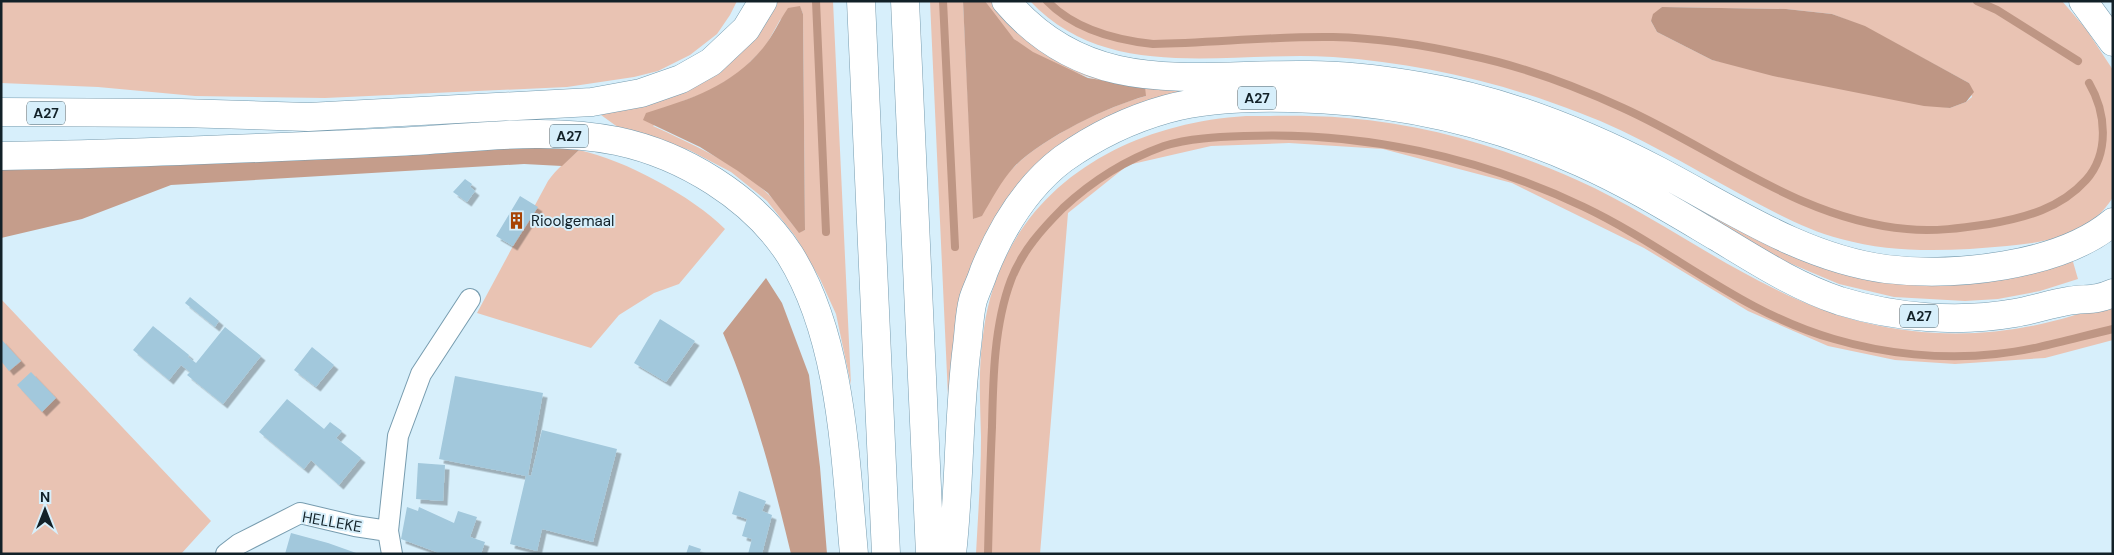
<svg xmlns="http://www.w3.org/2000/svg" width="2114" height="555" font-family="'DM Sans',sans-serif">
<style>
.green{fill:#e9c3b3;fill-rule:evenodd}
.forest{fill:#c59d8b}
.water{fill:#be9684}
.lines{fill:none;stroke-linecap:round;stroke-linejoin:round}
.stream{stroke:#be9684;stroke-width:8}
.building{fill:#a2c8dc;filter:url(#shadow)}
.street-casing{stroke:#779caf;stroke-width:22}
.primary-casing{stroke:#779caf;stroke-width:29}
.highway-casing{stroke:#779caf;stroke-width:29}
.street{stroke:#fff;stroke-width:20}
.primary{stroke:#fff;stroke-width:28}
.highway{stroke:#fff;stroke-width:28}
.labels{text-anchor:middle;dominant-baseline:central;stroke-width:4;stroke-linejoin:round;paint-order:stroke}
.shield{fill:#d7effb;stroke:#4d5f67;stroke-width:1}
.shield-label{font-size:14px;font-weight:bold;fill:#122128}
.poi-label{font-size:15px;fill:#122128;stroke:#d7effb;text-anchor:start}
.street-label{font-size:15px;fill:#122128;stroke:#d7effb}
</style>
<defs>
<filter id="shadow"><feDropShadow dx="4.5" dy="4.5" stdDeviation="0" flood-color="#0004"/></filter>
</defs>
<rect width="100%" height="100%" fill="#d7effb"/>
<path class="green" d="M1 1H737L730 15 717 34 690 55 658 71 634 77 567 87 325 98 195 96 98 87 1 83Z
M774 1H833L851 385 836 314 820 279 795 236 767 201 731 172 689 150 619 128 601 115 629 106ZM800 7 803 14 805 230 799 232C788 220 779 204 767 193 735 163 692 144 653 126L683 101 710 91 740 72 765 47 780 20Z
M930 1H963L974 219C987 202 999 182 1014 167 1044 137 1106 107 1146 96 1107 80 1043 69 1013 38 1002 27 994 14 985 1H996L1041 47 1542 127 1825 263 2071 255 2078 279 2040 291 1998 299 1965 301 1894 297 1839 284 1775 257 1546 139 1201 94 1026 181 952 396 948 397Z
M1030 1H2062L2086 29 2113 70V197C2090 235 2049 242 2007 246 1952 251 1895 254 1841 239 1806 230 1772 211 1740 194 1688 166 1636 134 1580 113 1501 82 1418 63 1333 57 1230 50 1109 85 1030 1ZM1662 7 1786 9 1832 14 1865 27 1969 83 1972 97 1966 102 1950 108 1712 60 1657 32 1651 21Z
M1246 116C1279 116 1313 115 1347 118 1426 124 1505 148 1577 180 1646 211 1707 256 1775 289 1883 344 2001 348 2113 301V340L2045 358 1955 364 1895 360 1828 346 1748 311 1644 248 1512 183 1383 149 1289 143 1211 146 1128 165 1068 213 1040 554H976C978 515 981 476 981 437 980 400 978 364 984 328 1004 193 1119 124 1246 116Z
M579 150C625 160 692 196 725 229L679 284 654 293 619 315 591 348 477 313 548 181C557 168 567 161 579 150Z
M1 299 211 521 181 554H1Z"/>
<path class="forest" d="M963 1H985L1014 39 1033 52 1088 78 1145 87 1146 96C1108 106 1041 139 1014 167 1001 181 992 199 982 216L973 219Z
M800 6 803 14 805 230 799 233 768 193 738 171 700 147 643 120 646 113C693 98 730 87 763 48 773 36 779 21 788 8Z
M535 146 579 150 562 166 524 164 171 185 82 219 1 238V168Z
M766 278 782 303 809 375 820 467 827 554H791C773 479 753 403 723 333Z"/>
<path class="water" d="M1662 7 1786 9 1832 14 1865 26 1969 83 1974 92 1966 102 1950 108 1924 106 1773 76 1712 60 1657 32 1651 21 1653 14Z"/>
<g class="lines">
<path class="stream" d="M816 1 826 232
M943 1 955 247
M1047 1C1075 30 1115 40 1153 44 1213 43 1273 36 1333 37 1378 38 1424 45 1468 55 1522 66 1573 85 1623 108 1716 150 1801 220 1907 229 1934 232 1962 228 1989 224 2025 218 2061 208 2086 180 2110 153 2106 112 2089 83
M1977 1 1997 10 2078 61
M988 554C989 512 990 469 992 427 993 379 994 325 1011 280 1022 251 1042 229 1063 208 1093 180 1125 160 1164 146 1189 138 1218 137 1245 136 1362 131 1479 157 1584 207 1670 248 1741 313 1834 339 1885 354 1943 360 1996 354 2036 350 2074 338 2113 329"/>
</g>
<path class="building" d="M465 179 472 184 470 187 475 191 467 202 453 192Z
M520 196 538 207 513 246 496 236Z
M190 297 219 321 215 327 185 303Z
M660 319 695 341 666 382 634 363Z
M153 326 189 355 188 357 196 363 225 327 261 356 223 404 187 375 190 372 181 365 169 380 133 350Z
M1 339 21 361 9 371 1 361Z
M312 347 334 365 316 387 294 370Z
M31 372 56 398 42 412 17 385Z
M455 376 543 393 528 475 531 476 542 430 617 449 593 542 542 529 537 551 510 544 526 476 439 459Z
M287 399 324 429 330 422 342 431 336 438 361 458 339 485 311 460 304 469 259 432Z
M418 463 445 465 443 501 416 499Z
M739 491 766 501 762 511 772 515 762 554H748L752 539 742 536 747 519 732 514Z
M407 507 418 511 419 507 454 523 458 511 477 517 470 537 485 542 481 554H442L401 539Z
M291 533 328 543 359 554H285Z
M689 545 701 549 699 554H686Z"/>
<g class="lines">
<defs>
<path id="street" d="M226 554 239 544 300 513 355 526 388 531
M392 554 388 531 398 436 421 374 470 299"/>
<path id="primary" d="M2083 1 2113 42"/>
<path id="highway" d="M861 1 886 554
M905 1 930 554
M1006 1C1090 100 1194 73 1309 75 1346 75 1384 80 1420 86 1504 100 1584 132 1659 171 1731 209 1803 258 1886 269 1953 277 2059 267 2113 222
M1 112 181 113 308 117 592 102 641 93 681 79 711 62 746 29 763 1
M1 156C133 154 264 148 395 142 468 139 545 126 617 141 683 155 753 197 790 255 842 339 845 457 854 554
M952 554C960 485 958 415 967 346 969 331 969 315 973 300 976 290 981 281 984 271 1001 229 1026 187 1063 159 1094 137 1131 119 1167 109 1206 98 1250 97 1290 98 1390 100 1490 121 1582 163 1629 184 1673 211 1717 237 1757 261 1795 286 1840 301 1896 318 1958 323 2015 313 2033 310 2050 304 2068 301 2086 298 2095 301 2113 293"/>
</defs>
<use href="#street" class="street-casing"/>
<use href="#primary" class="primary-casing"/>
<use href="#highway" class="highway-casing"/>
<use href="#street" class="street"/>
<use href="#primary" class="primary"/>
<use href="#highway" class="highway"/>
</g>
<defs>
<symbol id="building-bare" viewBox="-9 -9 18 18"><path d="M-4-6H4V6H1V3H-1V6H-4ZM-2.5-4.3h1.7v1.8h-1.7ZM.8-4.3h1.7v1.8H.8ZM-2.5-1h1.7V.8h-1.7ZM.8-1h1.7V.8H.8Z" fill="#a74405" stroke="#d7effb" stroke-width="2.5" paint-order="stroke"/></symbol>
</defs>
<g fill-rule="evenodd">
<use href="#building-bare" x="504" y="208" width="25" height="25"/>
</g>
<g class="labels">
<g class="shield">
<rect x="1238" y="86.5" width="38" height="23" rx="4"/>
<rect x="27" y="101.5" width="38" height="23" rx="4"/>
<rect x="550" y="124.5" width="38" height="23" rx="4"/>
<rect x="1900" y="304.5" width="38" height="23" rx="4"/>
</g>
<g class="shield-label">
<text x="1257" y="98">A27</text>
<text x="46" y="113">A27</text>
<text x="569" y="136">A27</text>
<text x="1919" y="316">A27</text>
</g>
<g class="poi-label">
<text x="531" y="221">Rioolgemaal</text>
</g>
<g class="street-label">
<text transform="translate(332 522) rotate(10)">HELLEKE</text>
</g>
</g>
<rect width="2114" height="555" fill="none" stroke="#122128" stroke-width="5"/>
<g transform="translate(45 510)" stroke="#d7effb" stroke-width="4" paint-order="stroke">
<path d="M0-4L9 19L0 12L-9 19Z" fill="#122128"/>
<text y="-8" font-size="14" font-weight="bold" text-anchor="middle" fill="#122128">N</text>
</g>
</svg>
